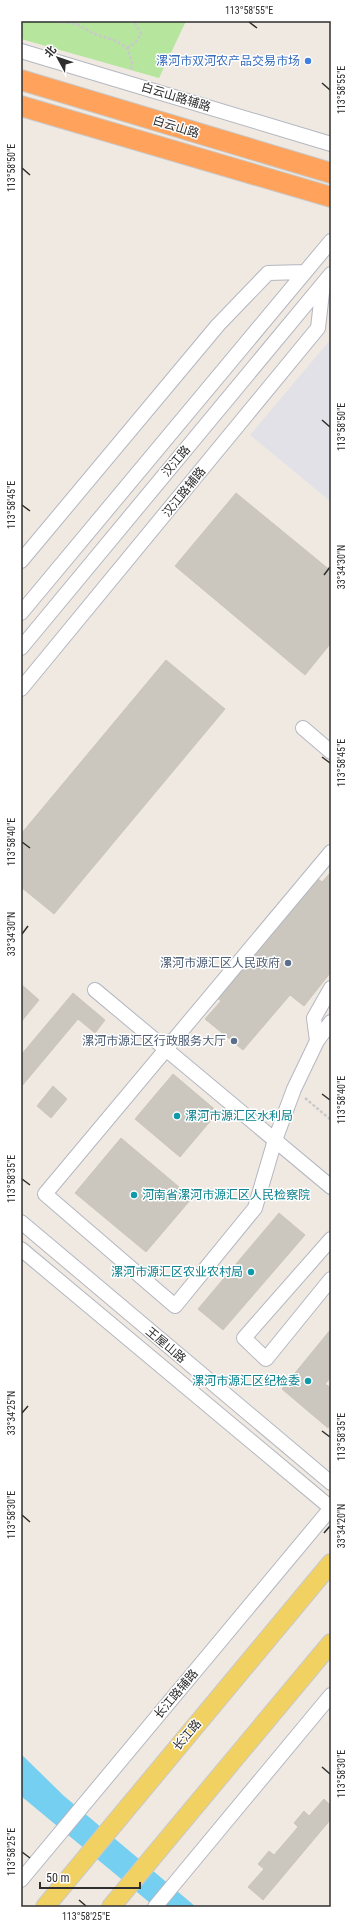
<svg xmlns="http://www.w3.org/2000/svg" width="352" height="1928" font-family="'Roboto Condensed','Noto Sans SC',sans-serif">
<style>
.industrial{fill:#e3e1e8}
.green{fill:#b6e59e}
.water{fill:#75cff0}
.building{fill:#cbc7bf;stroke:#cbc5ba}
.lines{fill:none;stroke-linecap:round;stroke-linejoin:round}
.minor-casing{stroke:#b4b7c1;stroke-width:16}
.major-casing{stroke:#c9c9c9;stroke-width:20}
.highway-casing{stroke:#c9c9c9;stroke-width:22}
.path{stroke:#c9c9c9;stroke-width:2.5;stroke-dasharray:3 2;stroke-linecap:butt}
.minor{stroke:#fff;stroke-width:14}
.major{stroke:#f2d163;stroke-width:18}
.highway{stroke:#ffa35c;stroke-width:20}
.ticks{fill:none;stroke:#2e2e2e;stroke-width:1.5}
.shop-dot{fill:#3f7fe0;stroke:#fff;stroke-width:1.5}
.service-dot{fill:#5c6f8a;stroke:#fff;stroke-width:1.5}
.culture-dot{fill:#0f9aa8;stroke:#fff;stroke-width:1.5}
.labels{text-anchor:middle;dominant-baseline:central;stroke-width:3;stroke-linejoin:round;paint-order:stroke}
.shop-label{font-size:12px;fill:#366cbe;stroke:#fff;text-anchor:end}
.street-label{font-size:12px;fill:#2e2e2e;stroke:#fff}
.service-label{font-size:12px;fill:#4e5e75;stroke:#fff;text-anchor:end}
.culture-label{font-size:12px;fill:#0d838f;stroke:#fff;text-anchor:start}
.neatline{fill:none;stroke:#2e2e2e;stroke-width:1.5}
.ticks-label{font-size:10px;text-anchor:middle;fill:#2e2e2e}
</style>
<rect width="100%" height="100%" fill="#efe9e1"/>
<path class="industrial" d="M331 339V502L250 435Z"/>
<path class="green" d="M21 21H186L159 78 21 39Z"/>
<path class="water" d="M21 1754 64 1796 196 1907H155L21 1796Z"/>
<path class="building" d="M236 493 331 571V643L305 675 175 566Z
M166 660 225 709 54 914 21 887V834Z
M331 872V972L304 1006 290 995 243 1050 205 1019 221 1001 217 998 318 879 322 882Z
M21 984 39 1000 21 1022Z
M73 993 105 1020 95 1033 78 1019 21 1087V1055Z
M173 1074 218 1112 180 1157 135 1119Z
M53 1086 67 1099 51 1118 37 1106Z
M121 1138 192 1198 146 1252 75 1193Z
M279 1213 305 1235 223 1330 198 1309Z
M331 1329V1377L325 1384 331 1388V1423L328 1428 282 1389Z
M324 1799 331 1806V1819L263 1900 248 1887 264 1869 258 1864 269 1851 274 1855 298 1827 294 1823 304 1811 309 1816Z"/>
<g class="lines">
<defs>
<path id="minor" d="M21 51 331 144
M21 561 218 325 268 273 304 272
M21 613 331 241
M21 648 331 274
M21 689 318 328 323 284
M303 728 331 752
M331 852 45 1194 175 1306 255 1208 275 1140 294 1089 317 1041 331 1022
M95 990 331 1187
M317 1041 314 1018 331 988
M21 1222 331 1483
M331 1239 244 1338 266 1359 331 1279
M21 1249 331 1508
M21 1880 331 1508
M155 1907 331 1695"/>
<path id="major" d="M45 1907 331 1563
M111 1907 331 1643"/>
<path id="highway" d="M21 80 331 173
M21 106 331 197"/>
</defs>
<use href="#minor" class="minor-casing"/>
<use href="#major" class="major-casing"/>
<use href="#highway" class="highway-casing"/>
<path class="path" d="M52 21 77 24 92 33 116 41 127 48 132 62 131 71
M127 48 135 43 141 34 134 21
M305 1098 331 1120"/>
<use href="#minor" class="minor"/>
<use href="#major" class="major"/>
<use href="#highway" class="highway"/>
</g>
<path class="ticks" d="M249 22 257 28M322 83 330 90M22 168 30 175M322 420 330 427M22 505 30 511M324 575 330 567M322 757 330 763M22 842 30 848M22 934 28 926M322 1094 330 1100M22 1179 30 1185M22 1413 28 1406M322 1431 330 1437M22 1515 30 1522M324 1533 330 1526M322 1767 330 1774M22 1852 30 1858M79 1900 86 1906"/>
<circle class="shop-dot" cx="308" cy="61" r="4"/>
<g class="service-dot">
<circle cx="288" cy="963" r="4"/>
<circle cx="234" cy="1041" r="4"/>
</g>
<g class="culture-dot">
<circle cx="177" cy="1116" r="4"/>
<circle cx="134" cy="1195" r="4"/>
<circle cx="251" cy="1272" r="4"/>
<circle cx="308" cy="1381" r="4"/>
</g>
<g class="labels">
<g class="shop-label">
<text x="300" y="61">漯河市双河农产品交易市场</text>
</g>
<g class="street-label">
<text transform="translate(176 97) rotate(17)">白云山路辅路</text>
<text transform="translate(176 127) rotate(17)">白云山路</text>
<text transform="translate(176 461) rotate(-50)">汉江路</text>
<text transform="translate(184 492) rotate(-51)">汉江路辅路</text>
<text transform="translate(166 1345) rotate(40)">王屋山路</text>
<text transform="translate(176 1694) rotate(-50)">长江路辅路</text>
<text transform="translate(187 1735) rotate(-50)">长江路</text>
</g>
<g class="service-label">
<text x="280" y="963">漯河市源汇区人民政府</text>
<text x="226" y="1041">漯河市源汇区行政服务大厅</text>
</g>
<g class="culture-label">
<text x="185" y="1116">漯河市源汇区水利局</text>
<text x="142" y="1195">河南省漯河市源汇区人民检察院</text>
<text x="243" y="1272" text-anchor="end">漯河市源汇区农业农村局</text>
<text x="300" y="1381" text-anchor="end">漯河市源汇区纪检委</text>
</g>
</g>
<rect width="352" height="1928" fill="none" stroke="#ffffff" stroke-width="44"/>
<g transform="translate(58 58) rotate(310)" stroke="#ffffff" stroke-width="3" paint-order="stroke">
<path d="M0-3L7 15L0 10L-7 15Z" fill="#2e2e2e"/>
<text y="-6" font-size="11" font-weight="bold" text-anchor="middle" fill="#2e2e2e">北</text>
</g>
<path d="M40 1882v6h100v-6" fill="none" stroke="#2e2e2e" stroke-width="2"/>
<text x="46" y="1882" font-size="12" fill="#2e2e2e" stroke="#ffffff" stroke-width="3" paint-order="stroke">50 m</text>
<rect x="22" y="22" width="308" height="1884" class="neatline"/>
<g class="ticks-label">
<text x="249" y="14">113°58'55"E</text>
<text transform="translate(341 90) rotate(-90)" y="4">113°58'55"E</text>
<text transform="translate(11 168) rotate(-90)" y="4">113°58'50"E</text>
<text transform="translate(341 427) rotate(-90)" y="4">113°58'50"E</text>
<text transform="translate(11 505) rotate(-90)" y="4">113°58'45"E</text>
<text transform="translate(341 567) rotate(-90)" y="4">33°34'30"N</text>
<text transform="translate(341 763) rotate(-90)" y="4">113°58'45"E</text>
<text transform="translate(11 842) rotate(-90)" y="4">113°58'40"E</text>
<text transform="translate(11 934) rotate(-90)" y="4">33°34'30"N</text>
<text transform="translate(341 1100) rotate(-90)" y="4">113°58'40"E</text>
<text transform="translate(11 1179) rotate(-90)" y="4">113°58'35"E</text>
<text transform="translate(11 1413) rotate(-90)" y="4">33°34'25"N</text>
<text transform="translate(341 1437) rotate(-90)" y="4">113°58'35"E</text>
<text transform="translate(11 1515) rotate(-90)" y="4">113°58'30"E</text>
<text transform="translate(341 1526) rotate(-90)" y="4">33°34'20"N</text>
<text transform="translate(341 1774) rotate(-90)" y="4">113°58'30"E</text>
<text transform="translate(11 1852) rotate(-90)" y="4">113°58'25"E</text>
<text x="86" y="1920">113°58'25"E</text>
</g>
</svg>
